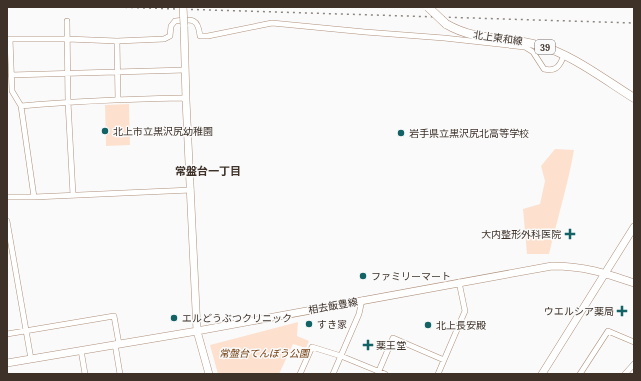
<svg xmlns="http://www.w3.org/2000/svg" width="641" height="381" font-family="Lora,'Noto Sans JP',serif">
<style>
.green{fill:#fde1ce}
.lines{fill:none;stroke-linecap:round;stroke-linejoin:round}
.street-casing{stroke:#af907b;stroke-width:6}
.secondary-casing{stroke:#af907b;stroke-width:8}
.primary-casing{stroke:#af907b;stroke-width:9}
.street{stroke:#fff;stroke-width:5}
.secondary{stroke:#fff;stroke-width:7}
.primary{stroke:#fff;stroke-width:8}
.rail{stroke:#8c8580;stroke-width:1.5;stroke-dasharray:2 4;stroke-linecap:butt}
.secondary-bridge-casing{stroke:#af907b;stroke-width:8;stroke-linecap:butt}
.primary-bridge-casing{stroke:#af907b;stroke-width:9;stroke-linecap:butt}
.secondary-bridge{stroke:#fff;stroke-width:7}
.primary-bridge{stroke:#fff;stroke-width:8}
.poi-dot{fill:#136366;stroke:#fafafa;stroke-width:1.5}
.labels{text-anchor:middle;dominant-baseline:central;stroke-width:3;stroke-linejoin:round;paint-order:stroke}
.shield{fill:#fafafa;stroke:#766d67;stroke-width:1}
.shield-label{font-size:9px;font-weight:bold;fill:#3d3128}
.street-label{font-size:10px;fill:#3d3128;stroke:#fafafa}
.poi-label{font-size:10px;fill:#3d3128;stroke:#fafafa;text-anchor:start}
.park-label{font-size:10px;font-style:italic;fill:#723d0d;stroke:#fafafa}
.neighbourhood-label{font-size:11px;font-weight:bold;fill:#3d3128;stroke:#fafafa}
</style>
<rect width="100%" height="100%" fill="#fafafa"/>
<path class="green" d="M129 104 130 145 106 146 105 105Z
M555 149 574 150C568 185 557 219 549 254H527L523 209 540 204 545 181 541 166Z
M298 322 297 336 309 341 306 348 293 344 279 374H218L210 345Z"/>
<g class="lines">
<defs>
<path id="street" d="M67 21 68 102 73 195
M7 39H67L117 41 164 39 170 36 171 26 175 21C191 19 198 17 200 36H208L272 23 365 32 444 38 525 47 533 52 544 69C556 72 560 66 564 55
M10 39 12 91 21 106 34 197
M117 41 118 100
M11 75 185 70
M21 106C74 101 128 99 182 98L186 100
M7 197H34L191 190
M7 221 31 359
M7 334 114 316 119 344
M115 344 120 374
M81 350 85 374
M378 373 393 338 444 360
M300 374 312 347 341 356 385 374
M333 374 359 314 362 300
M438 374 465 311 459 282
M580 374 608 331 634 342
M625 374 634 364"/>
<path id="secondary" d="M184 25 186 100 197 331 209 374
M7 363 197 331 552 266C584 266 605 273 634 283
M542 374 634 227"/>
<path id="primary" d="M446 24C477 42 505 36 538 45 570 53 605 80 634 98"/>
</defs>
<use href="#street" class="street-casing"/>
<use href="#secondary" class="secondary-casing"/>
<use href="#primary" class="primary-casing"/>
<use href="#street" class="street"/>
<use href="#secondary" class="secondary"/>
<use href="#primary" class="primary"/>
<path class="rail" d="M113 7 634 23"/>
<defs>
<path id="secondary-bridge" d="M183 7 184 25"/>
<path id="primary-bridge" d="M428 7 446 24"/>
</defs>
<use href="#secondary-bridge" class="secondary-bridge-casing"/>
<use href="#primary-bridge" class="primary-bridge-casing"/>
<use href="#secondary-bridge" class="secondary-bridge"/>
<use href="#primary-bridge" class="primary-bridge"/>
</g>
<g class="poi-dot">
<circle cx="105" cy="131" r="4"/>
<circle cx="401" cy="133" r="4"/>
<path d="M568 228h4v4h4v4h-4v4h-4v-4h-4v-4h4z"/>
<circle cx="363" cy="276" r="4"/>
<path d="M620 305h4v4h4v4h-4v4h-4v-4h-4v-4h4z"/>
<circle cx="174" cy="318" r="4"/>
<circle cx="309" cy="324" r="4"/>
<circle cx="428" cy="325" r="4"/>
<path d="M366 339h4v4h4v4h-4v4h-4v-4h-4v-4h4z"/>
</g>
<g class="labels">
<rect class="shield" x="535" y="40" width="20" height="14" rx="3"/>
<g class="shield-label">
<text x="545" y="47">39</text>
</g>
<g class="street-label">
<text transform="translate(498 38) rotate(8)">北上東和線</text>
<text transform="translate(333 306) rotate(-10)">相去飯豊線</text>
</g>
<g class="poi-label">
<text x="113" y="131">北上市立黒沢尻幼稚園</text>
<text x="409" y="133">岩手県立黒沢尻北高等学校</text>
<text x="561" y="234" text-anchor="end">大内整形外科医院</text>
<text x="371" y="276">ファミリーマート</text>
<text x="614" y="311" text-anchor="end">ウエルシア薬局</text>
<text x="182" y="318">エルどうぶつクリニック</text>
<text x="317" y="324">すき家</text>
<text x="436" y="325">北上長安殿</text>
<text x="376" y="345">薬王堂</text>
</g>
<g class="park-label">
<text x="264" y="353">常盤台てんぼう公園</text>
</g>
<g class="neighbourhood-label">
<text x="208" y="171">常盤台一丁目</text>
</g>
</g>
<rect width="641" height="381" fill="none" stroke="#3d3128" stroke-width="16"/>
</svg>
